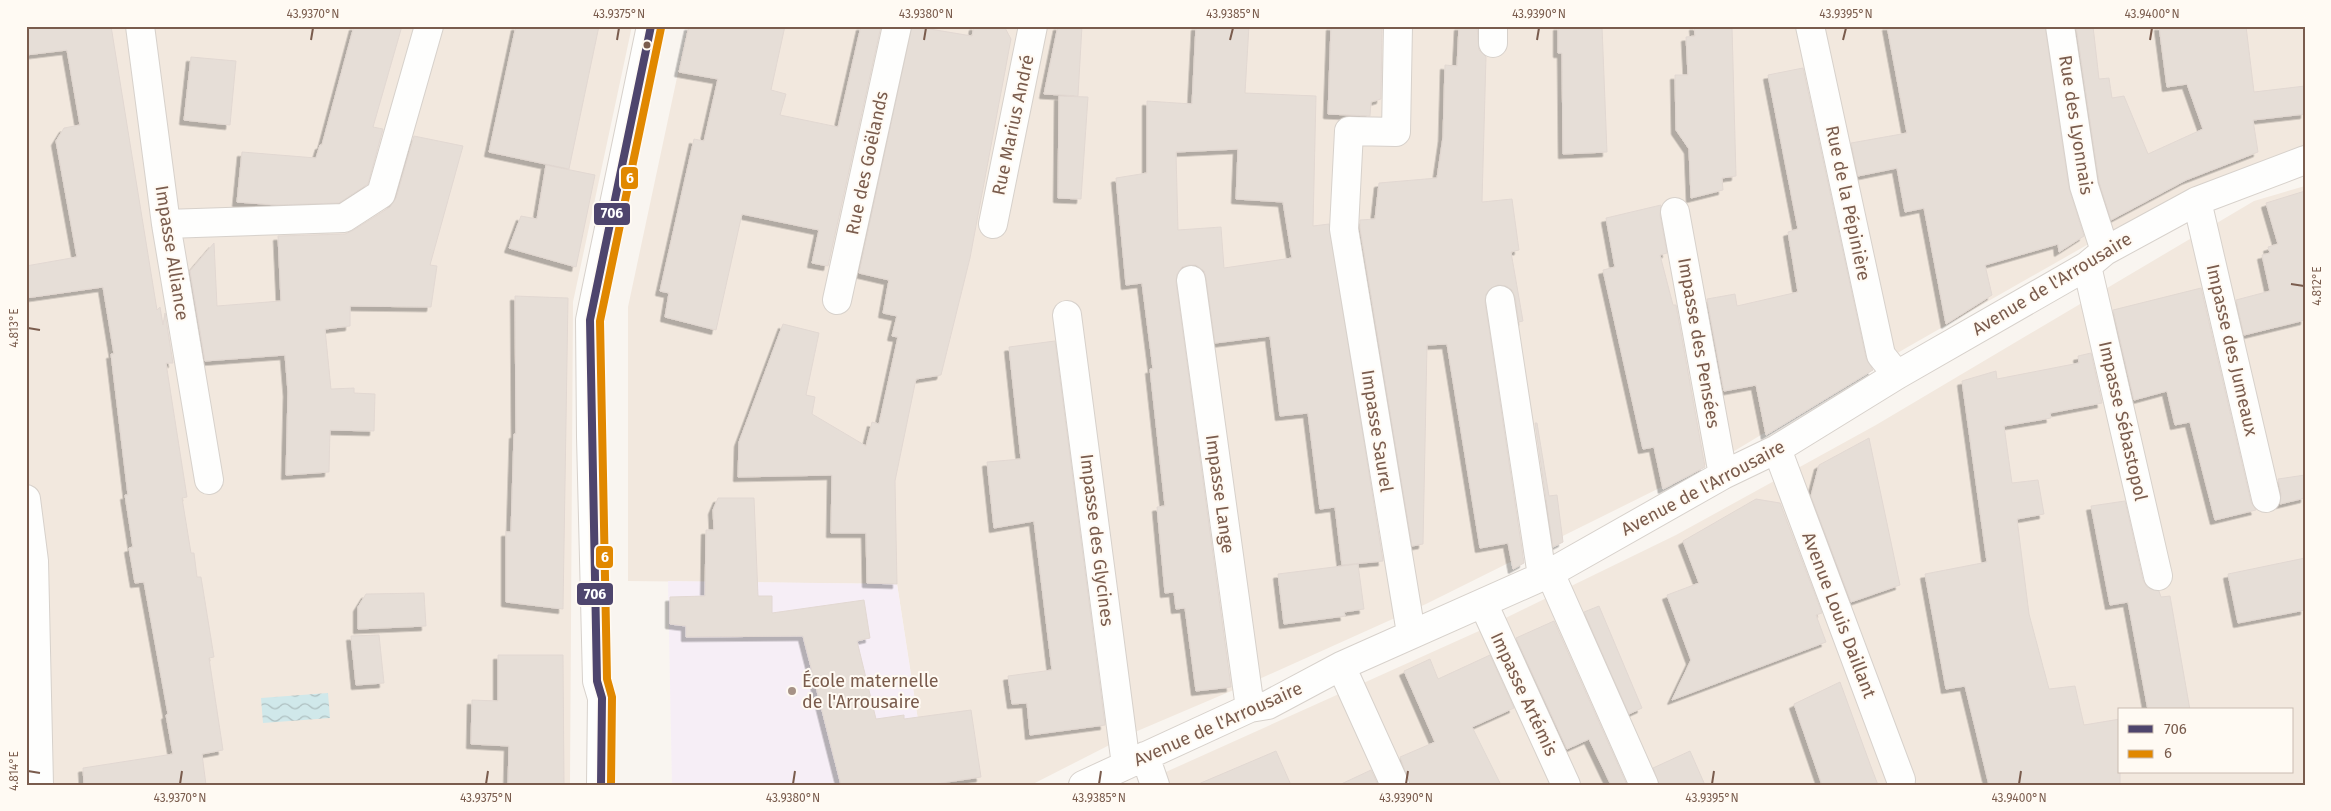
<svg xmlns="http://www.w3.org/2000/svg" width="2331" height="811" font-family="'Fira Sans',sans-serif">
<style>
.residential{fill:#f2e8de;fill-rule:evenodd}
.education{fill:#f6eef6}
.water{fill:url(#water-waves)}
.building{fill:#e6ded7;stroke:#e2d8d2;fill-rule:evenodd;filter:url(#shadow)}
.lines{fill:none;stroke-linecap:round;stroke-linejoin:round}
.minor-casing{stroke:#d7d1cb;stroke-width:30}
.minor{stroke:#fefefd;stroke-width:28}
.bus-1-casing{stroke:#fffaf3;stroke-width:11}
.bus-2-casing{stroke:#fffaf3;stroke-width:11}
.bus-1{stroke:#4e456d;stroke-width:8}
.bus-2{stroke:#e18800;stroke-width:8}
.ticks{fill:none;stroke:#7a5c4d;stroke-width:2}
.bus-dot{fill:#7a5c4d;stroke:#fffaf3;stroke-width:2}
.poi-dot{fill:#a69286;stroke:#fffaf3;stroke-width:2}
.labels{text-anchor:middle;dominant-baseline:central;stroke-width:4;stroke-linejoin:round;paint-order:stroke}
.street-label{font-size:18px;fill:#7a5c4d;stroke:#fffaf3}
.poi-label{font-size:18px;fill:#7a5c4d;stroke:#fffaf3;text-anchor:start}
.line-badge{stroke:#fffaf3;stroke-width:2}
.badge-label{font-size:14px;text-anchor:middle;font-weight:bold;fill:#fff}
.neatline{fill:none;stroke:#7a5c4d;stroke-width:2}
.ticks-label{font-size:12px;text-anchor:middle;fill:#7a5c4d}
</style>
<defs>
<pattern id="water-waves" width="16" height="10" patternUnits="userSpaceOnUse" patternTransform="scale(1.25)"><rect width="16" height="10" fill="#d0e8ea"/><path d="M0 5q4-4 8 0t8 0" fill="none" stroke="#aebfc0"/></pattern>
<filter id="shadow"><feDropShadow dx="-4.5" dy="4.5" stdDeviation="0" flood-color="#0004"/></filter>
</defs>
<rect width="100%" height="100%" fill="#f9f5f0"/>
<path class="residential" d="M26 26H632L573 302 570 785H26Z
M688 26H2305V147L2122 225 1906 348 1736 450 1426 604 1257 680 1135 732 1031 785H928L897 584 628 581V307Z
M2305 186V785H1137L1479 631 1676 535 1876 425 2254 201ZM2120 710H2292V772H2120Z"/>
<path class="education" d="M668 581 897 584 928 785H672Z"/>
<path class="water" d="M328 693 330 718 263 723 261 698Z"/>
<path class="building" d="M26 26H111L157 310 160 307 163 325 165 313 173 363H166L187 497 182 498 191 553H194L197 577H201L214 657 209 658 223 750 202 754 206 785H84L83 768 173 754 166 715 168 714 144 582 135 583 129 548 133 547 125 495H128L111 354H114L103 287 26 298V266L77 257 56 141 64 128 80 125 67 50 26 55Z
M354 26H402L373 127 383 129 368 184 339 203 277 205 237 202 242 152 316 158 320 145H322Z
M516 26H599L569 169 489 152Z
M689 26H785L771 90 786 94 780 115 838 127 861 26H881L828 266 812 263 819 230 742 214 716 330 665 317 669 293 660 291 694 139 704 141 718 79 679 72Z
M912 26 972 36 974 26H1004L1011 39 970 258 941 375 916 379 895 481 897 584 867 583 866 533H831L832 475 738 477 739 442 783 324 819 333 806 395 815 397 812 414 866 446 872 422 879 424 898 337 892 336 897 316 883 313 889 280 859 273Z
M1058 26H1082L1078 96 1044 94Z
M1196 26H1249L1245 93 1316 96 1313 226 1329 224 1383 561 1342 565 1335 507 1320 509 1308 413 1280 416 1270 336 1215 343 1206 278 1204 271 1196 265H1189L1182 267 1177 274 1176 282 1231 687 1196 691 1185 608 1176 609 1174 592 1165 593 1157 507 1165 506 1150 369H1153L1142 283 1126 285 1116 178 1147 173V101L1192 104ZM1238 149 1236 199 1283 202 1292 258 1224 268 1221 227 1178 230 1176 152Z
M1331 26 1382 28 1381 99 1371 102 1370 116 1328 114Z
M1459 26H1477L1479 50 1486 57 1482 202 1512 199 1519 250 1511 252 1523 321 1519 322 1515 297 1512 290 1506 286 1498 285 1491 288 1486 294 1485 302 1524 563 1513 569 1508 543 1480 548 1447 344 1427 345 1423 544 1412 546 1360 228V220L1375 219 1379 183 1437 178 1443 137 1445 65 1457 66Z
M1558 26H1602L1607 152 1563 154 1562 53H1558Z
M1694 26H1732L1736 176 1722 178 1723 190 1691 198 1689 149 1676 130 1675 75H1688L1686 37 1695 36Z
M1887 26H2045L2069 188 2084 236 2059 252 2058 244 1985 265 1992 295 1946 324 1924 208 1905 212 1897 168 1858 176 1851 143 1907 133Z
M2076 26H2093L2099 79 2109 78 2112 98 2124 96 2148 154 2203 129 2187 84 2167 87 2159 26H2246L2254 92 2305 86V114L2253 120 2258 152 2186 180 2111 220 2099 182Z
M191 57 236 61 230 125 184 120Z
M1803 68 1866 358 1873 370 1766 435 1756 385 1724 391 1707 299 1735 294 1737 306 1798 292 1788 232 1798 229 1768 75Z
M1059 96 1088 97 1081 199 1058 198Z
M414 136 463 146 430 265 437 266 431 307 350 306V326L325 329 331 389 354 388V393L375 394 374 431 330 430 329 472 286 475 288 392 285 355 205 361 190 271 214 243 217 306 281 301 278 236 345 234 352 231 390 207 396 198Z
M546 165 595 175 576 267 509 248 521 216 537 219Z
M2305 191V320L2244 335 2236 300 2270 291 2262 255 2270 253 2268 247 2278 244 2266 203Z
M1661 205 1660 215 1667 253 1660 255 1673 305H1676L1705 467 1663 489 1654 447 1643 449 1603 270 1615 267 1606 218Z
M2201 288 2251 502 2256 510 2215 520 2190 422 2175 425 2167 391 2134 400 2113 310Z
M515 296 568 298 563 609 506 602V532H511L514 434H516Z
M1055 341 1105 725 1030 735 1027 703 1012 704 1008 676 1052 670 1034 521 994 528 987 462 1021 459 1009 347Z
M2091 353 2102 403 2050 413 2051 418 2004 426 2012 483 2038 480 2044 514 2017 519 2029 614 2049 689 2075 686 2084 725 2120 719V785H1989L1965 686 1946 689 1925 574 1987 562 1962 381 1996 371 1997 379 2079 363 2078 356Z
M1535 423H1537L1549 496 1557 495 1563 542 1553 547Z
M1869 438 1900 585 1851 602 1811 496 1819 465Z
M2305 475V498L2280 504 2281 494 2278 479Z
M718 498H754L758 596H772V613L864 600 870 638 857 641 876 719 904 715V719L971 710 981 777 927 785H841L803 636 686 637V626L670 624V597L705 596 706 530H714L713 510Z
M1756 499 1780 503 1822 613 1816 615 1826 642 1672 700 1691 660 1667 595 1699 583 1683 541Z
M2125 501 2143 580 2147 587 2159 591 2161 597 2170 596 2190 710H2148L2128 602 2110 605 2091 506Z
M2305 558V610L2238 623 2228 574Z
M1358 564 1364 609 1344 612 1345 616 1284 624 1278 574Z
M424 593 426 626 358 629V607L366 594Z
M1599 606 1642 708 1629 714 1584 612Z
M1554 621 1627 785H1611L1589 739 1567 749 1516 638Z
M379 635 384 683 356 685 351 636Z
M498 655H563L564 785H508L509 746 471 744 472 700 498 701Z
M1490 655 1514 708 1472 727 1501 785H1410L1400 757 1435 742 1404 671 1430 659 1438 679Z
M1840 682 1870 764 1878 785H1822L1794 704Z
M1276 751 1291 785H1196Z
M1690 751 1705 785H1659L1653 768Z
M1371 770 1378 785H1339Z"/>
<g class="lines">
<defs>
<path id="minor" d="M140 26 166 224 209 480
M1398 26 1396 132 1349 131 1344 229 1411 633
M1810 26 1881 355 1897 375
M2060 26 2084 186 2105 251
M1493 43V26
M2197 201 2266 498
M1675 212 1723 475
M166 224 344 218 381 194 429 26
M993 224 1033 26
M2087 266 2158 576
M1191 280 1250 708
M837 300 897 26
M1500 300 1542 576
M1067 315 1126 765
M1777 449 1901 780
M26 499 34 561 39 785
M1550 573 1644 785
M1483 603 1566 785
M1341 666 1395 785
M1145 756 1155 785
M601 785 602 698 597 681 591 437 590 320 651 26
M1083 785 1250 708 1268 705 1341 666 1550 573 1723 475 1777 449 1897 375 2087 266 2105 251 2197 201 2305 160"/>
</defs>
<use href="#minor" class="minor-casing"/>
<use href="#minor" class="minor"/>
<defs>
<path id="bus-1" d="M601 785 602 698 597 681 590 320 651 26"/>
<path id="bus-2" d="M611 785 612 697 607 679 600 321 661 28"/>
</defs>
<use href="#bus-1" class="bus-1-casing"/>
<use href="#bus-2" class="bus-2-casing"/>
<use href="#bus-1" class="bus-1"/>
<use href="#bus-2" class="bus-2"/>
</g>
<path class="ticks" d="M311 40 313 28M617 40 619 28M924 40 926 28M1230 40 1233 28M1537 40 1539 28M1843 40 1846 28M2150 40 2152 28M2291 284 2304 286M28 328 40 330M28 771 40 773M180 784 182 771M486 784 488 771M793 784 795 771M1099 784 1101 771M1406 784 1408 771M1712 784 1714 771M2019 784 2021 771"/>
<circle class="bus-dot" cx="647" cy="45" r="4.5"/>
<circle class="poi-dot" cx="792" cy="691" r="5"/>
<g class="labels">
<g class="street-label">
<text transform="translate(1013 125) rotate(-78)">Rue Marius André</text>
<text transform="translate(2076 125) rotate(81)">Rue des Lyonnais</text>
<text transform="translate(867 163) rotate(-78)">Rue des Goëlands</text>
<text transform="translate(1848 203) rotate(78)">Rue de la Pépinière</text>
<text transform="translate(172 253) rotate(81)">Impasse Alliance</text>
<text transform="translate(2052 284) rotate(-31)">Avenue de l'Arrousaire</text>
<text transform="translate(1699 343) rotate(80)">Impasse des Pensées</text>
<text transform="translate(2232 350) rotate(77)">Impasse des Jumeaux</text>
<text transform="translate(2123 421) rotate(77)">Impasse Sébastopol</text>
<text transform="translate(1377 431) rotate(81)">Impasse Saurel</text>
<text transform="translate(1703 488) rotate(-28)">Avenue de l'Arrousaire</text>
<text transform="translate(1220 494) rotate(82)">Impasse Lange</text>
<text transform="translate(1097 540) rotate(83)">Impasse des Glycines</text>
<text transform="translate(1839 615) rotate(69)">Avenue Louis Daillant</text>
<text transform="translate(1524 694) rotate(65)">Impasse Artémis</text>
<text transform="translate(1218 724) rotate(-24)">Avenue de l'Arrousaire</text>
</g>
<g class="poi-label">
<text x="802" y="681">École maternelle<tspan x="802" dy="21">de l'Arrousaire</tspan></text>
</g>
</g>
<g class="line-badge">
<rect x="620" y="166" width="19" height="24" rx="5" fill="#e18800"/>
<rect x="593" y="202" width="38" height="24" rx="5" fill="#4e456d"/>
<rect x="595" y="545" width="19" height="24" rx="5" fill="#e18800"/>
<rect x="576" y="582" width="38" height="24" rx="5" fill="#4e456d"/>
</g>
<g class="badge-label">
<text x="630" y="183">6</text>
<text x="612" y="218">706</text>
<text x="605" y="562">6</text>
<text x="595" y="599">706</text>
</g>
<rect width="2331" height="811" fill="none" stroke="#fffaf3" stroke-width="55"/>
<rect x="2118" y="708" width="175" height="65" fill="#fffaf3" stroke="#cabbb1"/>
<rect x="2128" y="725" width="25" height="8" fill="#4e456d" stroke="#cabbb1"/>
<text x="2164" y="734" font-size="15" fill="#7a5c4d">706</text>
<rect x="2128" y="750" width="25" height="8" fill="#e18800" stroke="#cabbb1"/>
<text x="2164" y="758" font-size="15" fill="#7a5c4d">6</text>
<rect x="28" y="28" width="2276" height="756" class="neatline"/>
<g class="ticks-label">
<text x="313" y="18">43.9370°N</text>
<text x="619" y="18">43.9375°N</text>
<text x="926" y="18">43.9380°N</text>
<text x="1233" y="18">43.9385°N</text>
<text x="1539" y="18">43.9390°N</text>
<text x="1846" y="18">43.9395°N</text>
<text x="2152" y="18">43.9400°N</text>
<text transform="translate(2317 286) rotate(-90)" y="4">4.812°E</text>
<text transform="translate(14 328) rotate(-90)" y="4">4.813°E</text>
<text transform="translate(14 771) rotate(-90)" y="4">4.814°E</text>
<text x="180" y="802">43.9370°N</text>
<text x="486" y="802">43.9375°N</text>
<text x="793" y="802">43.9380°N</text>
<text x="1099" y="802">43.9385°N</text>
<text x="1406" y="802">43.9390°N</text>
<text x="1712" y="802">43.9395°N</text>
<text x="2019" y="802">43.9400°N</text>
</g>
</svg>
